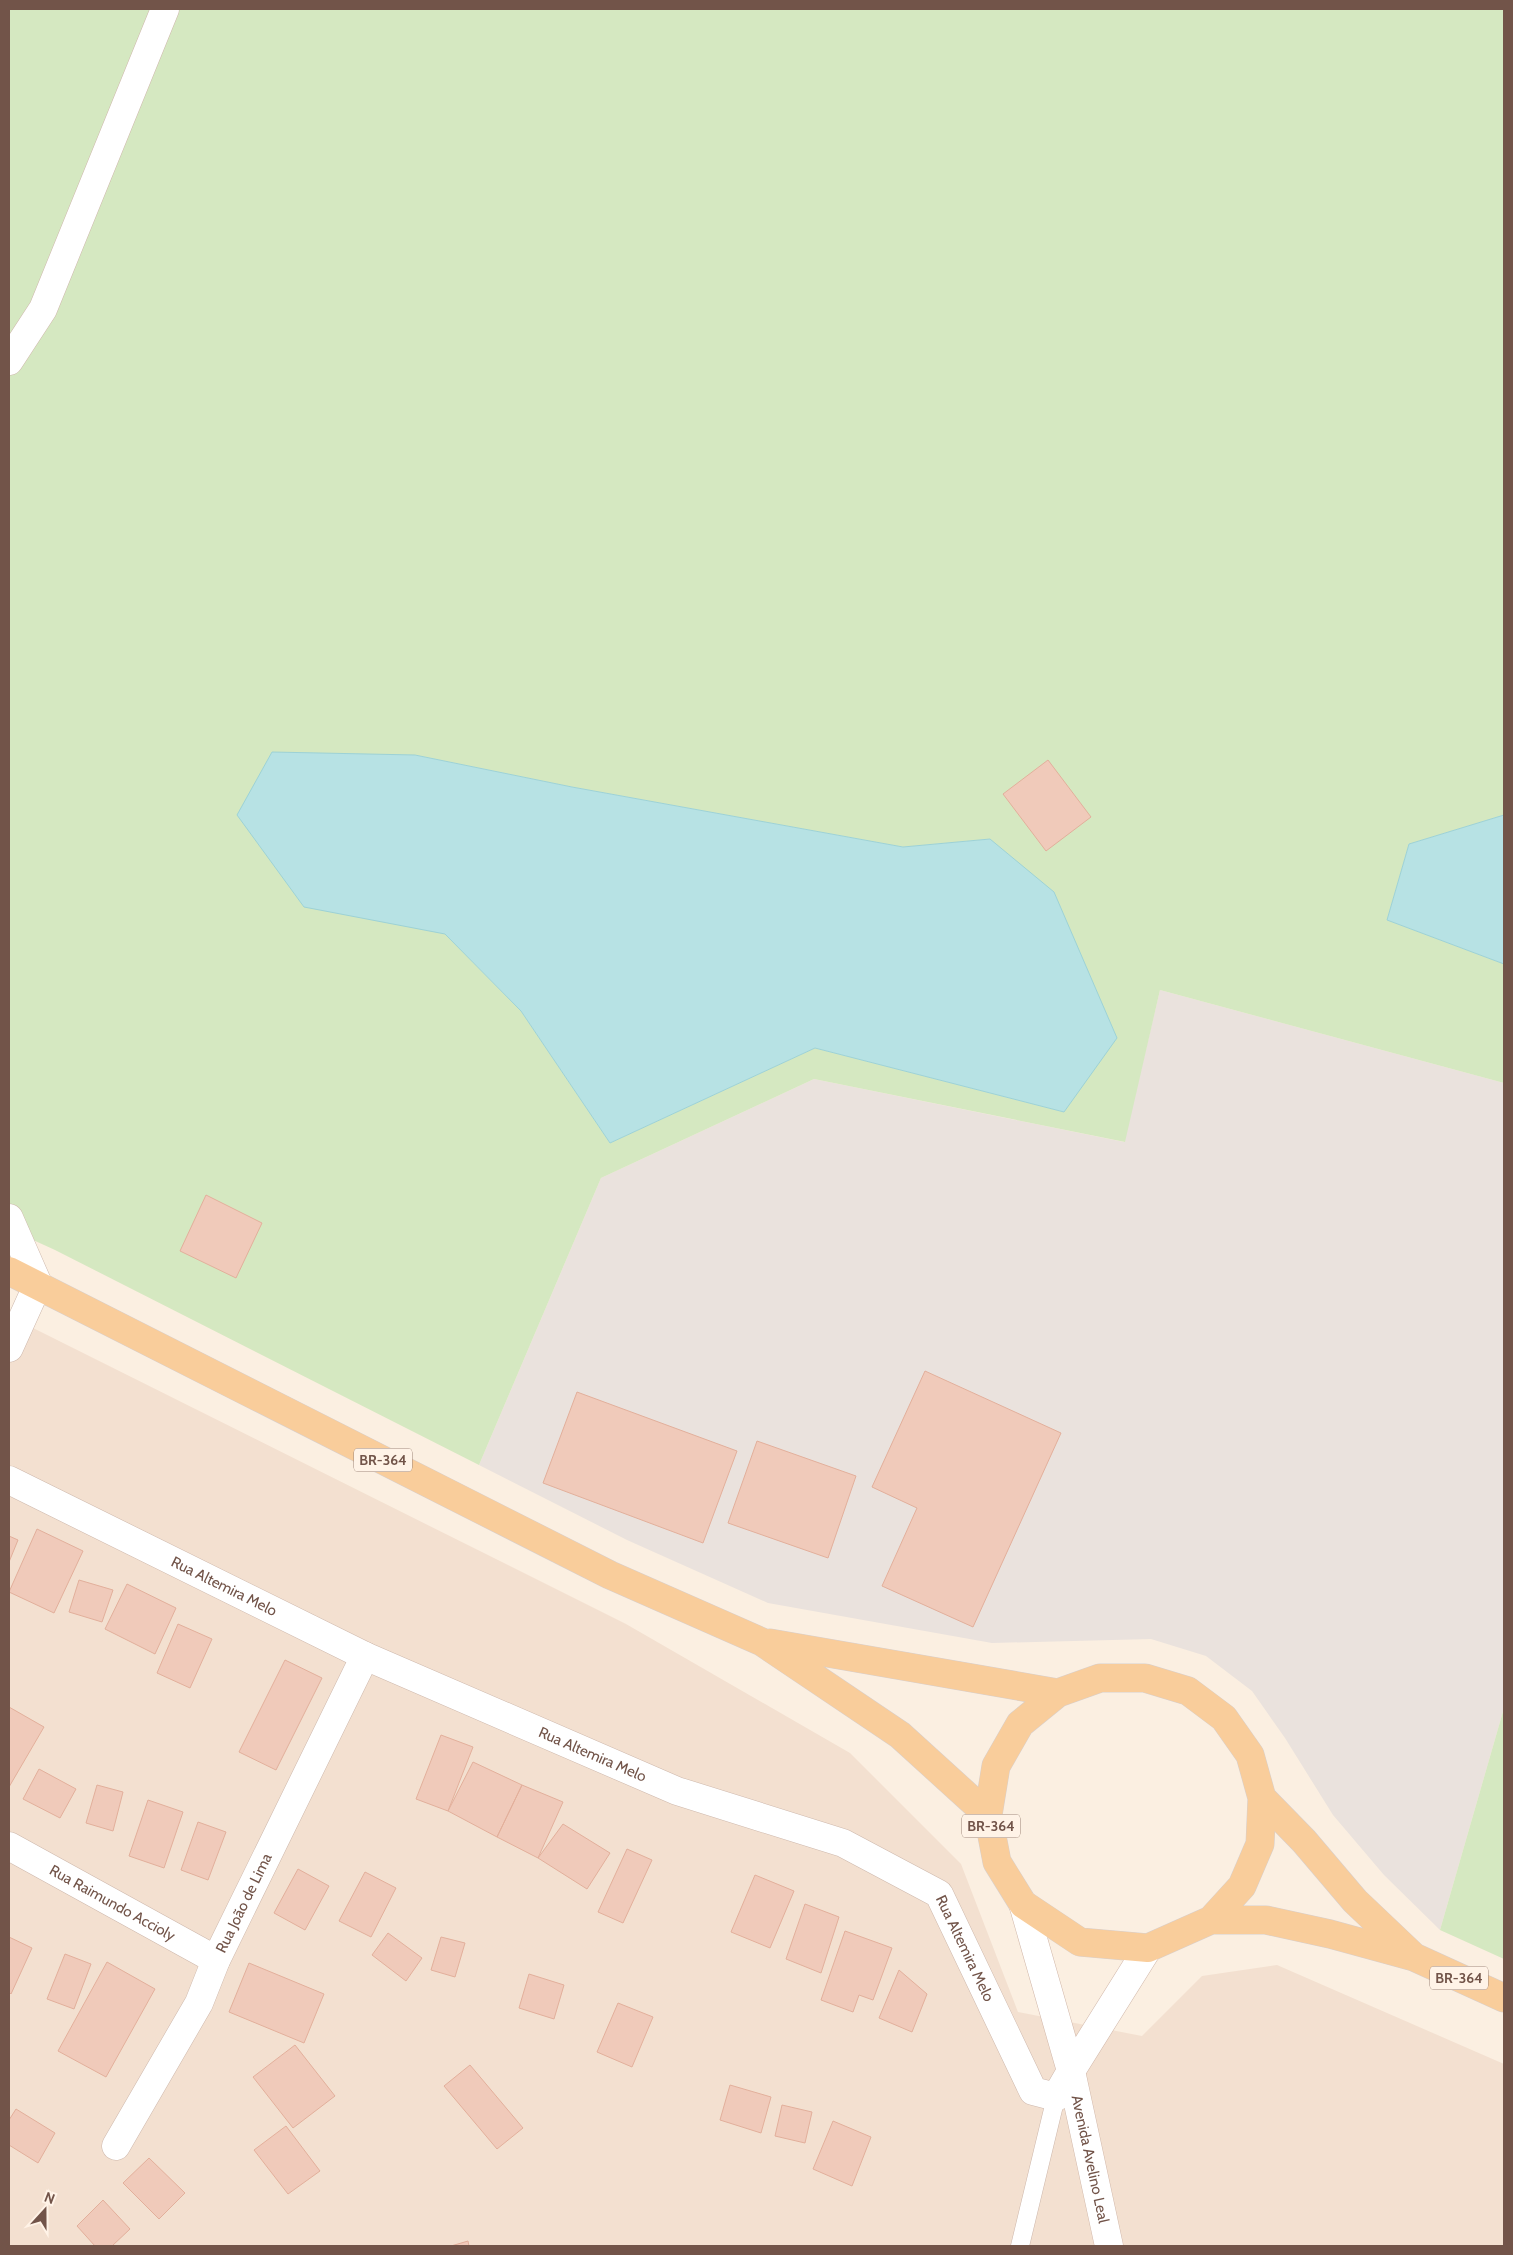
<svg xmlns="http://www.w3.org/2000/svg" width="1513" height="2255" font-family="Cabin,sans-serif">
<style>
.residential{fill:#f3e0d0}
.industrial{fill:#eae2dd}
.green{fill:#d5e8c1;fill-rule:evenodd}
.water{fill:#b7e2e4;stroke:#9dd2d6}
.building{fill:#f0caba;stroke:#e2af9b}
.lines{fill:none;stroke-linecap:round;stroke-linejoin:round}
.lane-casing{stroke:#ceb8ac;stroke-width:19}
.street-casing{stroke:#ceb8ac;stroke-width:29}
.secondary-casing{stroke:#d1b7a9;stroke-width:29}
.primary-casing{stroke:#d8cfcc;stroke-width:29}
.lane{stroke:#fff;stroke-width:18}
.street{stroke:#fff;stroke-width:28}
.secondary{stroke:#fff;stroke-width:28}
.primary{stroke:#f9cd9b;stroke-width:28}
.labels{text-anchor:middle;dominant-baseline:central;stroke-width:5;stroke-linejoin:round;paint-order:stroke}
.shield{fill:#fff3e7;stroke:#9c8478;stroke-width:1}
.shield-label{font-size:14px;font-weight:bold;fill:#725449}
.street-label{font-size:15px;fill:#725449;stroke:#fff3e7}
</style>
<rect width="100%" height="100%" fill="#fbefe1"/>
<path class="residential" d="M9 1316 626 1624 850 1753 961 1864 1018 2012 1142 2036 1202 1976 1277 1965 1504 2064V2246H9Z"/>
<path class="industrial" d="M1160 990 1504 1083V1708L1440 1930 1384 1875 1333 1815 1285 1738 1252 1691 1206 1656 1151 1639 992 1643 768 1603 627 1540 479 1465 601 1178 814 1079 1124 1142Z"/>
<path class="green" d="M9 9H1504V815L1409 844 1387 920 1504 964V1083L1160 990 1125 1142 814 1079 601 1178 479 1465 55 1250 9 1229ZM415 755 572 787 903 847 990 839 1064 1112 815 1048 610 1143 521 1011 445 934Z
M1504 1708V1959L1440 1930Z"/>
<path class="water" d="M272 752 415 755 572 787 903 847 990 839 1054 892 1117 1038 1064 1112 815 1048 610 1143 521 1011 445 934 304 907 237 815Z
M1504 815V964L1387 920 1409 844Z"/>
<path class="building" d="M1048 760 1091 817 1046 851 1003 794Z
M206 1195 262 1223 236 1278 180 1251Z
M925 1371 1061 1433 973 1627 882 1586 917 1508 872 1487Z
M577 1392 737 1451 703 1543 543 1483Z
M757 1441 856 1476 828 1558 728 1523Z
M37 1529 83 1551 54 1613 9 1592Z
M9 1536 18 1540 9 1562Z
M79 1580 113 1590 102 1622 69 1612Z
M127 1584 176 1608 155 1654 105 1629Z
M178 1624 212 1639 190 1688 157 1673Z
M285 1660 322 1678 276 1770 239 1752Z
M9 1707 44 1727 9 1787Z
M441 1735 473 1747 448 1811 416 1799Z
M473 1762 522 1785 497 1837 448 1811Z
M39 1769 76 1789 60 1818 23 1799Z
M97 1785 123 1792 113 1831 86 1823Z
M522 1785 563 1802 538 1858 497 1837Z
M148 1800 183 1812 164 1868 129 1856Z
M198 1822 226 1832 208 1880 181 1870Z
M563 1824 610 1853 587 1889 538 1858Z
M627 1849 652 1860 623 1923 598 1912Z
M298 1869 329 1886 305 1930 274 1913Z
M365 1872 396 1888 371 1937 339 1921Z
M755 1875 794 1891 770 1948 731 1932Z
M805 1904 839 1917 821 1973 786 1959Z
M845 1931 892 1948 873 2000 859 1995 853 2012 821 2000Z
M388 1933 422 1958 406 1981 372 1955Z
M9 1937 32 1948 11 1994 9 1992Z
M441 1937 465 1943 455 1977 431 1970Z
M65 1954 91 1964 74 2009 47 1999Z
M107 1962 155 1989 106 2077 58 2051Z
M249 1963 324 1994 304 2043 229 2012Z
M899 1970 927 1994 912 2032 879 2018Z
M529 1974 564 1985 554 2019 519 2008Z
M618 2003 653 2017 632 2067 597 2052Z
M295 2045 335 2096 293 2128 253 2077Z
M470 2065 523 2128 497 2149 444 2086Z
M730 2085 771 2097 761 2133 720 2120Z
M782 2105 812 2112 805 2143 775 2136Z
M16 2109 55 2133 38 2163 9 2145V2120Z
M833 2121 871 2137 852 2186 813 2169Z
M286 2126 320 2171 288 2194 254 2150Z
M149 2158 185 2193 159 2219 123 2183Z
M103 2200 130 2229 112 2246H95L77 2226Z
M468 2241 469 2246H451Z"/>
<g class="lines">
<defs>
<path id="lane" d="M1020 2246 1056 2097"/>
<g id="street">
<path d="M9 361 43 309 165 9"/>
<path d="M9 1218 38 1284 9 1348"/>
<path id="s1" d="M9 1480 365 1656 677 1791 843 1843 939 1894 1033 2091 1056 2097 1071 2071"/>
<path id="s2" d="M9 1846 216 1960"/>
<path id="s3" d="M116 2146 199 2003 216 1960 365 1656"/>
</g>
<g id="secondary">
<path id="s4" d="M1023 1904 1071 2071 1109 2246"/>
<path d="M1071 2071 1148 1948"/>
</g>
<path id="primary" d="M9 1271 610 1575 762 1642 900 1735 988 1815
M770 1643 1058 1693
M1262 1798 1260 1844 1242 1886 1211 1920 1148 1948 1080 1942 1023 1904 997 1862 988 1815 996 1766 1020 1724 1058 1693 1100 1678H1145L1188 1691 1224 1718 1250 1755 1262 1798 1304 1841 1355 1901 1414 1957
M1211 1920H1266L1330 1934 1414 1957 1504 1998"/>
</defs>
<use href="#lane" class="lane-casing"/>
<use href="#street" class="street-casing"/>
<use href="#secondary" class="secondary-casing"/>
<use href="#primary" class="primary-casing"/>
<use href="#lane" class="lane"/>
<use href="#street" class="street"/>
<use href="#secondary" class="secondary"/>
<use href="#primary" class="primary"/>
</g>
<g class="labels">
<g class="shield">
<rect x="354" y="1448.5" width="58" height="23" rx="4"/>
<rect x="962" y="1814.5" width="58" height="23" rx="4"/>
<rect x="1430" y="1966.5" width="58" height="23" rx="4"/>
</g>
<g class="shield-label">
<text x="383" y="1460">BR-364</text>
<text x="991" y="1826">BR-364</text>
<text x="1459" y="1978">BR-364</text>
</g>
<g class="street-label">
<text stroke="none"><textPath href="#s1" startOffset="240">Rua Altemira Melo</textPath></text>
<text stroke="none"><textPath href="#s1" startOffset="645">Rua Altemira Melo</textPath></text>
<text stroke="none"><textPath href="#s2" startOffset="118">Rua Raimundo Accioly</textPath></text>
<text stroke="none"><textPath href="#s3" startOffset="275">Rua João de Lima</textPath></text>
<text stroke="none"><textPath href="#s1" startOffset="1080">Rua Altemira Melo</textPath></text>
<text stroke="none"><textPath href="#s4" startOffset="264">Avenida Avelino Leal</textPath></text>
</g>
</g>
<rect width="1513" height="2255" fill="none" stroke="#725449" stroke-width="20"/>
<g transform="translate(45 2210) rotate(21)" stroke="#fff3e7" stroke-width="4" paint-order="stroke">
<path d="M0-4L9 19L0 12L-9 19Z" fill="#725449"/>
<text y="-8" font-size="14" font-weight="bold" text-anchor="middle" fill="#725449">N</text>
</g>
</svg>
